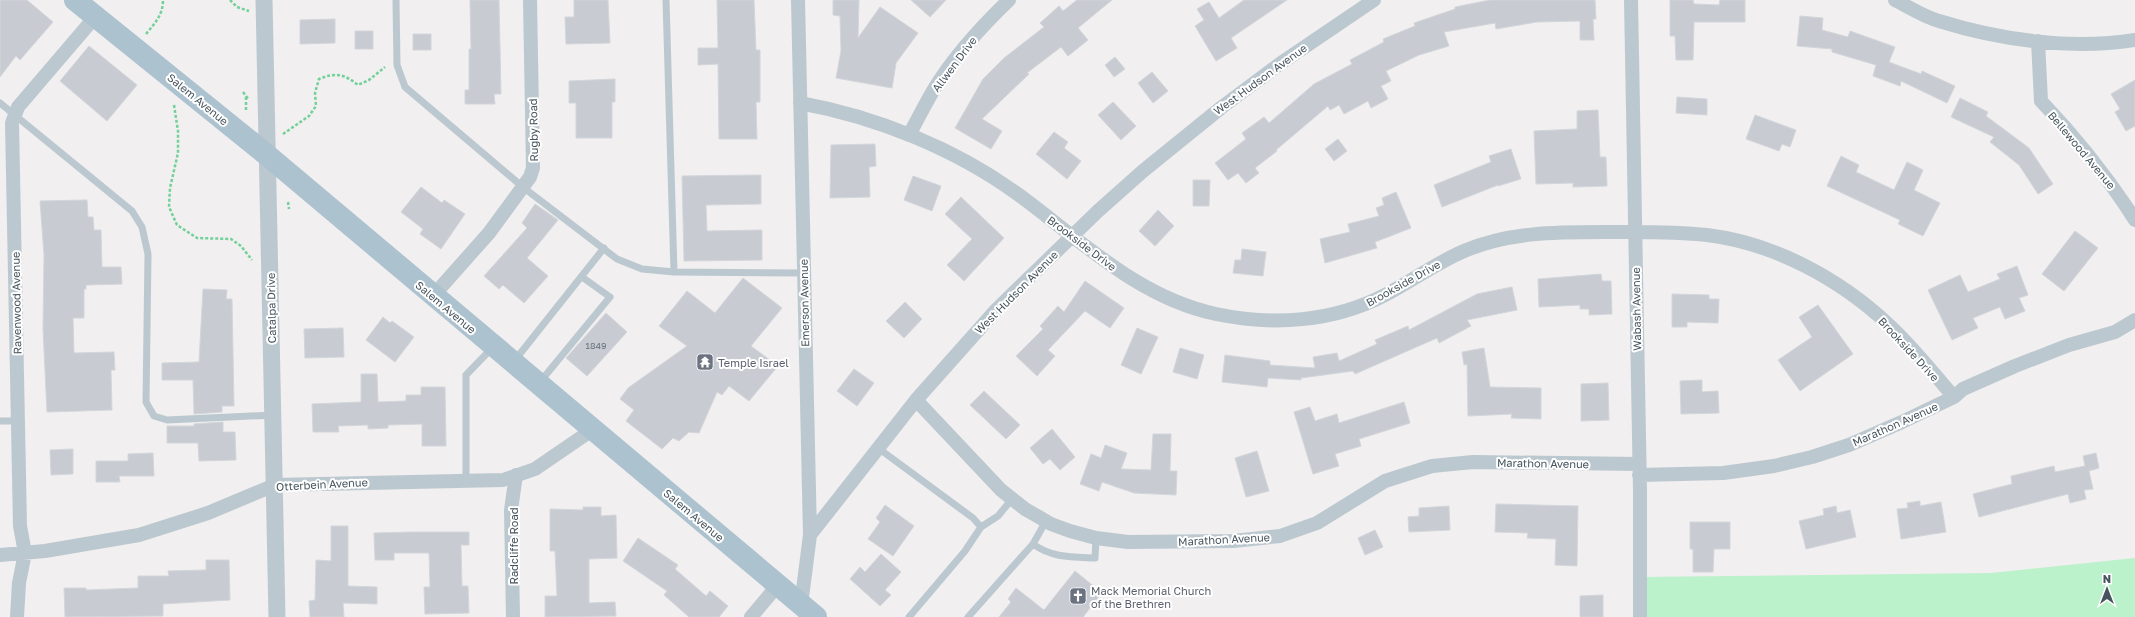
<svg xmlns="http://www.w3.org/2000/svg" width="2135" height="617" font-family="'Golos Text',sans-serif">
<style>
.green{fill:#bbf1cb}
.building{fill:#c8ccd2;stroke:#d2d6db}
.lines{fill:none;stroke-linecap:round;stroke-linejoin:round}
.path{stroke:#71d198;stroke-width:2.5;stroke-dasharray:3 2;stroke-linecap:butt}
.service{stroke:#bcc8cf;stroke-width:7}
.minor{stroke:#bcc8cf;stroke-width:14}
.tertiary{stroke:#bcc8cf;stroke-width:17}
.primary{stroke:#adc2cf;stroke-width:22}
.labels{text-anchor:middle;dominant-baseline:central;stroke-width:4;stroke-linejoin:round;paint-order:stroke}
.number-label{font-size:9px;fill:#66727a}
.street-label{font-size:11px;fill:#46545d;stroke:#fff}
.worship-label{font-size:11px;fill:#5b616d;stroke:#fff;text-anchor:start}
</style>
<rect width="100%" height="100%" fill="#f1efef"/>
<path class="green" d="M2135 558V617H1640V577L1991 573Z"/>
<path class="building" d="M0 0H27L53 22 20 60 16 56 0 77Z
M470 0H499L501 94H494L495 104H465V90H469V49H471Z
M574 0H608L610 43 566 44 565 17H574Z
M717 0H754L756 50H760V102H756L757 139H719L718 64 698 65V48H718Z
M833 0H859L858 38 880 7 918 33 896 63 892 88 836 78 841 51 840 16 833 15Z
M911 0H946L930 17Z
M1077 0H1112L1078 28 1088 40 1068 56 1061 47 1027 73 1029 74 982 119 1002 131 991 149 955 128 983 79 1004 58 1044 27 1040 23 1059 6 1063 11Z
M1244 0H1287L1231 38 1237 48 1216 61 1195 26 1204 20 1197 9 1209 2 1219 18Z
M1490 0H1595L1596 19H1593L1594 40H1580V21L1537 22 1496 29 1495 23 1444 32 1449 46 1419 55 1386 71 1391 81 1381 86 1388 99 1371 108 1368 101 1344 114 1339 105 1330 110 1328 106 1276 150 1277 151 1255 168 1259 173 1246 183 1238 173 1228 180 1215 163 1246 139 1242 133 1264 117 1269 123 1314 84 1352 64 1350 60 1384 42 1383 39 1415 26 1414 23 1455 9V7Z
M1670 0H1693L1694 4 1719 5 1720 0H1745V22H1694L1693 60H1676L1675 36H1670Z
M1800 16 1823 18 1822 30 1848 37 1850 31 1895 47 1889 62 1921 74 1922 71 1955 86 1947 103 1901 81 1900 86 1873 76 1876 65 1832 52V49L1797 46Z
M335 19V43L300 44V20Z
M355 31H373V49H355Z
M413 34H431V50H413Z
M89 46 137 85 107 121 60 81Z
M1115 57 1125 69 1114 77 1105 65Z
M1152 72 1168 91 1153 103 1138 83Z
M615 79V102H612V138H576V103H569V81Z
M2135 80V126L2126 131 2115 112 2120 109 2111 94Z
M1677 97 1707 99V115L1676 113Z
M1960 98 1988 112 1986 116 2029 148 2053 184 2038 194 2019 165 1990 142 1994 137 1951 117Z
M1113 102 1136 126 1121 140 1098 115Z
M1598 110 1600 157H1606L1607 186 1573 187V183L1536 184 1534 131 1577 129V111Z
M1755 115 1796 130 1790 147 1782 144 1779 151 1746 139Z
M1054 132 1068 142 1064 148 1081 161 1067 179 1036 154Z
M1338 139 1347 151 1334 161 1325 149Z
M875 144 876 166 869 167 870 197 830 198 831 145Z
M1511 149 1521 179 1498 186V185L1442 207 1434 185 1491 162 1489 156Z
M1841 156 1859 165 1856 172 1894 190 1907 162 1923 170 1914 190 1940 203 1923 236 1898 224 1900 220 1827 186Z
M761 175V204L706 205 707 231 762 230V260L684 261 682 176Z
M913 176 941 186 932 211 904 200Z
M1193 180H1210L1209 206H1193Z
M421 187 442 203 444 200 465 214 441 249 420 234 423 229 401 212Z
M1396 192 1411 228 1375 242 1377 248 1325 263 1320 239 1350 232 1348 224 1379 216 1376 208 1384 205 1382 198Z
M961 197 1004 238 964 281 947 265 972 239 945 214Z
M87 200 88 217H93L94 230H101L102 267H121L122 284 86 285V289H84V318H73L74 353 114 352 115 370H111L112 410 47 412 43 329 44 255 40 201Z
M535 204 558 220 527 258 548 276 524 303 503 285 499 289 484 276 527 228 522 223Z
M1158 210 1174 226 1155 246 1139 231Z
M2075 231 2098 248 2064 291 2042 274Z
M1242 249 1266 252 1263 276 1233 273 1235 260H1241Z
M2017 266 2028 295 2019 298 2025 311 2005 319 2000 307 1973 318 1978 328 1952 340 1928 290 1960 275 1968 292 2000 279 1997 274Z
M1601 274 1602 281H1611L1612 314 1589 315V309H1580V305L1539 307 1538 279Z
M743 278 782 308 751 346 778 366 749 401 729 386 722 395 717 392 699 433 689 432 679 441 673 438 662 449 626 421 634 410 620 399 628 388 687 346 659 326 687 291 715 313Z
M1085 281 1124 308 1110 328 1085 311 1048 350 1055 356 1037 376 1016 356 1043 329 1040 326 1058 306 1064 312Z
M1512 287 1517 310 1467 320 1471 326 1439 343 1437 338 1355 374 1353 371 1301 378V380L1268 378 1267 387 1222 382 1225 355 1270 361V365L1315 368 1313 357 1337 353 1339 361 1377 344 1375 340 1408 326 1409 330 1477 294Z
M203 289 227 290 226 299H232L234 406H222V412L194 414 193 380H162V363L199 362Z
M1672 294 1709 295V299H1719L1718 323 1687 322V327H1672Z
M905 302 922 319 904 338 886 321Z
M1818 305 1853 354 1800 391 1778 360 1812 337 1799 317Z
M606 313 627 332 587 376 566 358Z
M383 317 390 323 392 321 414 337 395 362 366 340Z
M343 328 344 357 305 358 304 329Z
M1137 328 1158 337 1141 374 1121 365Z
M1180 348 1204 355 1197 379 1173 372Z
M1484 348 1490 387 1541 388V419L1511 418 1512 414 1468 416 1467 364 1464 365 1462 352Z
M854 369 874 383 857 406 837 391Z
M361 374H377L378 402 406 401V395H421V387H445L446 446H422V424L388 425V428L368 429V425L338 426 339 432H313L312 404 361 402Z
M1702 380V392L1718 391 1719 413 1681 414 1680 381Z
M1608 383 1609 420 1581 421V384Z
M984 391 1020 425 1006 439 970 405Z
M1404 402 1410 423 1359 439 1361 446 1335 454 1339 466 1313 474 1294 412 1310 407 1315 421 1337 414 1339 423Z
M223 422V432H235L236 460 199 461 198 443H167V426H194V424Z
M1052 429 1075 457 1060 470 1050 459 1043 464 1030 448Z
M1153 434H1171L1170 471H1177L1176 495 1134 493 1102 482 1099 491 1080 484 1091 454 1101 458 1105 445 1127 453 1121 469 1151 470Z
M73 449V474L51 475 50 450Z
M1257 451 1269 491 1246 497 1235 458Z
M153 453 154 476H119L120 482H96V461H128V454Z
M2096 453 2099 468 2089 471 2093 489 2084 490 2086 499 2070 503 2068 494 1979 517 1973 494 2012 484 2011 476 2054 466 2055 472 2085 466 2083 456Z
M1920 501V506L1941 502 1946 532 1901 539 1897 509 1908 508 1907 503Z
M1496 504 1578 506 1577 566 1555 565 1556 539 1527 538 1528 533 1495 532Z
M885 505 914 526 893 556 868 539 880 522 876 518Z
M1449 506 1450 530 1409 532 1408 517 1419 516V508Z
M1836 506 1837 513 1850 510 1856 537 1806 549 1799 521 1824 515 1823 509Z
M583 507H601V516L616 515 617 558 589 559V603L615 602 616 616 545 617V596H557L555 551H550V509L583 510Z
M1690 522H1730V549H1714L1713 572H1693V549H1690Z
M331 526H348V586L377 587V604L343 603 344 617H310L309 601 315 600 316 560 331 561Z
M1375 530 1383 547 1365 555 1358 538Z
M413 532H469V545H461L462 586H468L469 613 425 614 424 587H430L429 553H394V560H375L374 533Z
M638 538 678 565 675 569 706 596 710 591 728 606 719 617H689L664 595 667 591 623 561Z
M881 554 901 572 885 590 891 595 880 606 850 579 860 567 865 572Z
M206 560H229L230 600 163 604V616L65 617 64 588H86V590L138 588V576H169L168 571 206 570Z
M1075 571 1102 593 1083 617H999L1011 602 1008 599 1016 588 1044 610Z
M1603 595V617H1580V596Z"/>
<g class="lines">
<path class="path" d="M230 0 237 7 249 11
M146 34C155 23 163 15 163 0
M243 92 249 100
M246 97V112
M174 105 178 131V153L170 188 169 207 177 225 197 238 231 239 241 246 252 260
M283 134 309 116 316 106 315 93 319 79C336 72 344 74 358 85L369 80 385 67
M288 202 289 209"/>
<path class="service" d="M396 0 397 65 405 87 524 188 617 259 642 269 674 272 804 273
M666 0 674 272
M0 103 132 211 142 227 148 254 146 402 154 416 167 420 273 415
M515 360 604 248
M540 382 610 297 582 277
M0 421H19
M878 448 973 518 981 527 965 551 909 617
M466 480V375L493 347
M981 527 998 516 1012 499
M1033 544C1052 558 1072 557 1095 558L1096 538
M968 617 1033 544 1046 521"/>
<path class="minor" d="M798 0 810 535 801 605
M1631 0 1640 491V617
M1895 0C1909 7 1924 17 1939 21 2000 40 2071 50 2135 40
M2038 41 2041 101C2077 139 2107 176 2135 220
M800 103C877 117 956 149 1019 195 1080 240 1139 298 1216 314 1273 326 1333 322 1385 295 1412 281 1436 263 1464 251 1509 232 1556 232 1604 232 1638 232 1672 231 1707 235 1774 243 1840 279 1889 325 1913 347 1933 373 1954 397
M909 135C918 119 926 102 936 86 956 54 982 26 1009 0
M433 296 489 233 530 177 533 168 530 0
M916 400 1001 490 1025 509 1051 524 1070 531 1096 538 1128 542 1233 541 1280 536 1317 523 1385 481 1432 466 1473 462 1639 464
M1639 475 1723 473 1774 466 1812 457 1849 445 1902 422 1954 397 1963 389 2015 366 2069 345 2115 332 2135 320
M810 535 916 400 997 309 1098 211 1143 171 1222 107 1281 63 1374 0
M0 555 45 551 139 535 208 513 275 485 503 480 535 469 592 430
M17 617 19 583 25 553 20 526 12 123 18 107 95 17
M513 617 511 510 516 475
M751 617 778 585"/>
<path class="tertiary" d="M264 0 277 617"/>
<path class="primary" d="M75 0 267 155 816 617"/>
</g>
<defs>
<symbol id="temple-square" viewBox="-11 -11 22 22"><rect x="-9" y="-9" width="18" height="18" rx="4" fill="#6b7280" stroke="#fff"/><path d="M0-6L5-2H3V0L6.5 2.5H4V6H1.5V3h-3V6H-4V2.5H-6.5L-3 0V-2H-5Z" fill="#fff"/></symbol>
<symbol id="church-square" viewBox="-11 -11 22 22"><rect x="-9" y="-9" width="18" height="18" rx="4" fill="#6b7280" stroke="#fff"/><path d="M-1.2-6h2.4v3.5h3.3v2.4h-3.3V6h-2.4V-.1h-3.3v-2.4h3.3Z" fill="#fff"/></symbol>
</defs>
<g fill-rule="evenodd">
<use href="#temple-square" x="695" y="352" width="20" height="20"/>
<use href="#church-square" x="1068" y="586" width="20" height="20"/>
</g>
<g class="labels">
<g class="number-label">
<text x="596" y="345">1849</text>
</g>
<g class="street-label">
<text transform="translate(954 64) rotate(-53)">Allwen Drive</text>
<text transform="translate(1260 79) rotate(-36)">West Hudson Avenue</text>
<text transform="translate(198 99) rotate(39)">Salem Avenue</text>
<text transform="translate(533 130) rotate(-91)">Rugby Road</text>
<text transform="translate(2082 150) rotate(50)">Bellewood Avenue</text>
<text transform="translate(1082 243) rotate(37)">Brookside Drive</text>
<text transform="translate(1403 283) rotate(-29)">Brookside Drive</text>
<text transform="translate(1016 292) rotate(-45)">West Hudson Avenue</text>
<text transform="translate(16 303) rotate(-91)">Ravenwood Avenue</text>
<text transform="translate(804 303) rotate(-91)">Emerson Avenue</text>
<text transform="translate(446 307) rotate(40)">Salem Avenue</text>
<text transform="translate(271 308) rotate(-91)">Catalpa Drive</text>
<text transform="translate(1636 309) rotate(-91)">Wabash Avenue</text>
<text transform="translate(1909 349) rotate(47)">Brookside Drive</text>
<text transform="translate(1895 424) rotate(-24)">Marathon Avenue</text>
<text transform="translate(1543 463) rotate(1)">Marathon Avenue</text>
<text transform="translate(322 484) rotate(-3)">Otterbein Avenue</text>
<text transform="translate(694 515) rotate(40)">Salem Avenue</text>
<text transform="translate(1224 539) rotate(-3)">Marathon Avenue</text>
<text transform="translate(513 546) rotate(-90)">Radcliffe Road</text>
</g>
<g class="worship-label">
<text x="718" y="362">Temple Israel</text>
<text x="1091" y="590">Mack Memorial Church<tspan x="1091" dy="13">of the Brethren</tspan></text>
</g>
</g>
<g transform="translate(2107 589)" stroke="#ffffff" stroke-width="3" paint-order="stroke">
<path d="M0-3L7 15L0 10L-7 15Z" fill="#46545d"/>
<text y="-6" font-size="11" font-weight="bold" text-anchor="middle" fill="#46545d">N</text>
</g>
</svg>
